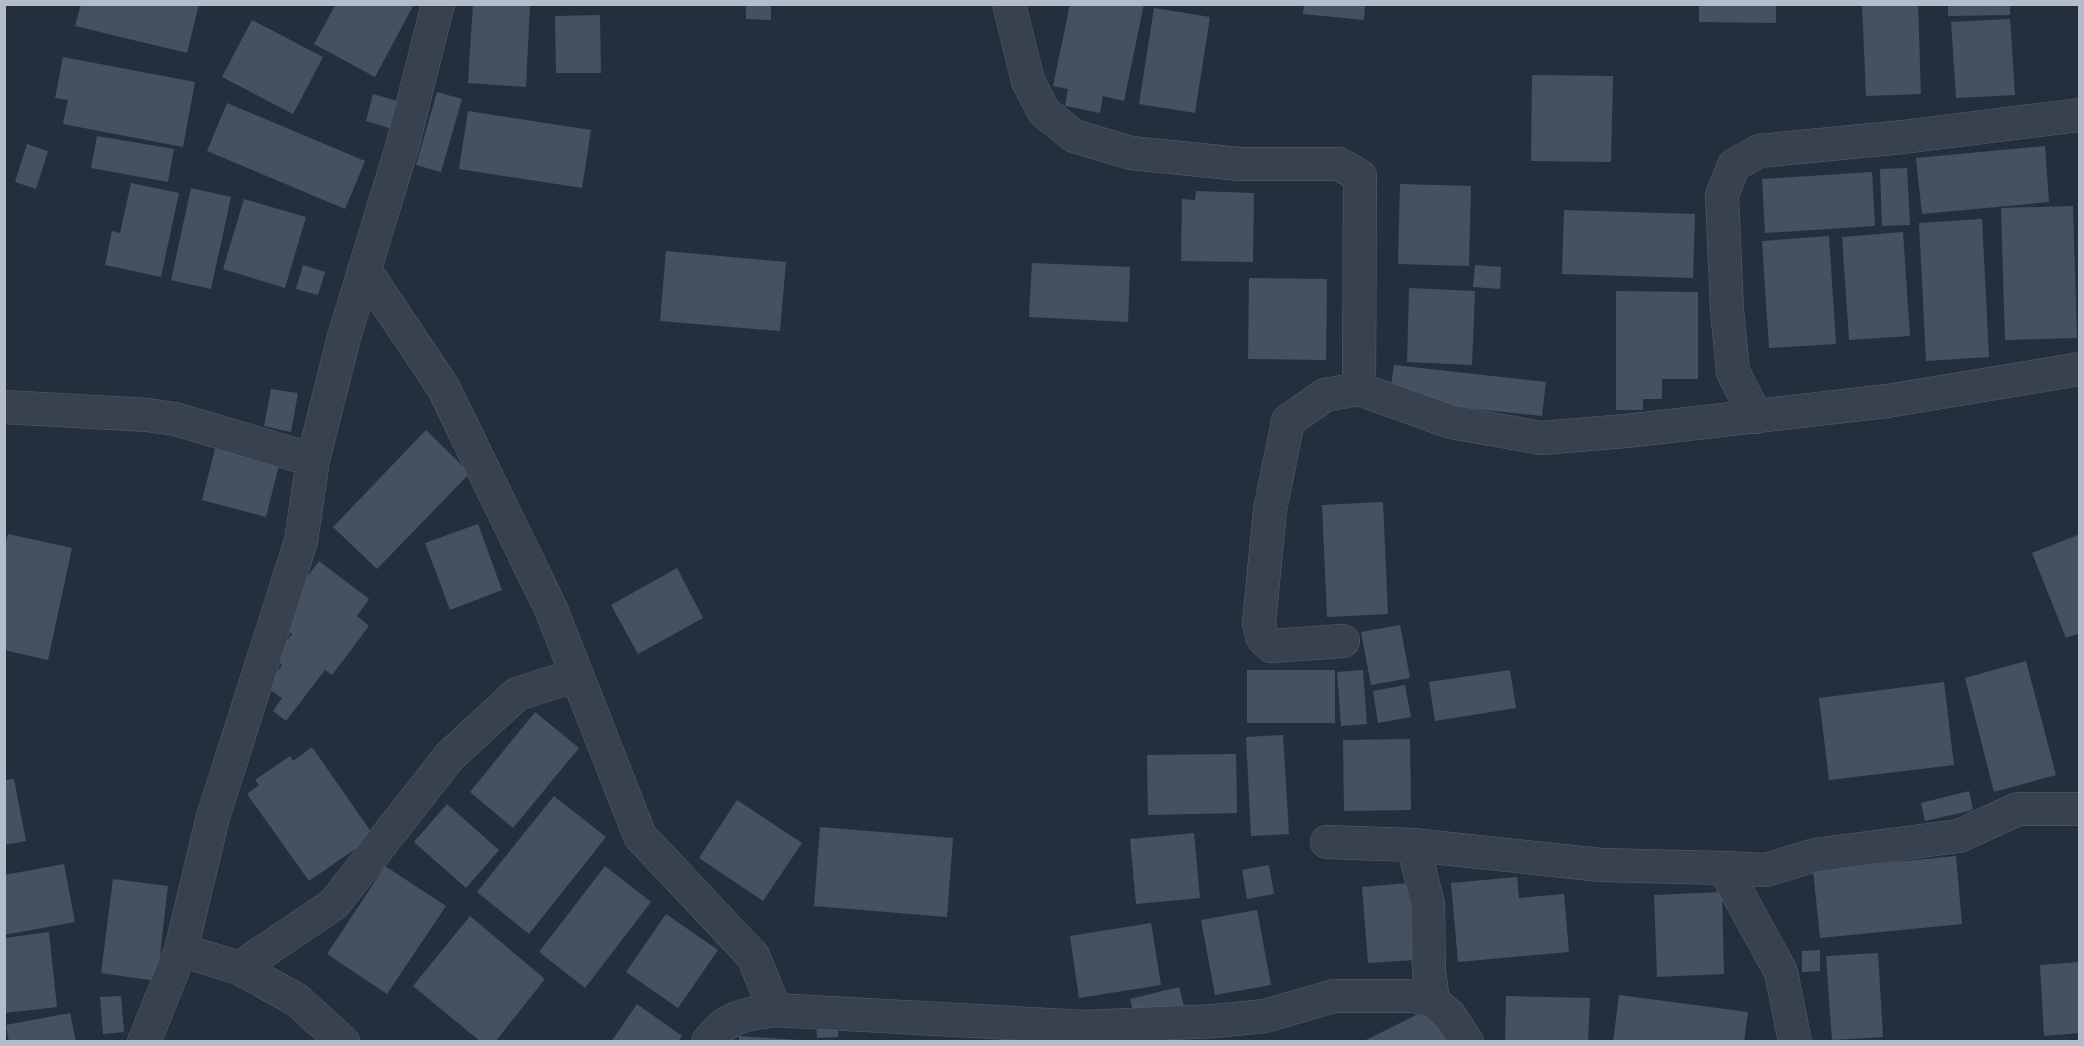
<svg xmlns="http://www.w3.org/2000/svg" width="2084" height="1046" font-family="'DejaVu Sans',sans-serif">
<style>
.building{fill:#455162}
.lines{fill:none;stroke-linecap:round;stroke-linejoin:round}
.street-casing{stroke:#565f6c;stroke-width:34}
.street{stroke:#38414e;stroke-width:33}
</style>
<rect width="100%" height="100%" fill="#242f3e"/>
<path class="building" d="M81 4H199L187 53 75 26Z
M336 4H414L375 77 314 44Z
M473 4H530L526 87 468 83Z
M746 4H771V20L746 19Z
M1070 4H1144L1124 101 1103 96 1100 113 1065 106 1068 89 1053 86Z
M1304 4H1365L1364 20 1303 14Z
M1862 4H1918L1921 94 1866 96Z
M1948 4H2010V15L1948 16Z
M1699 5H1776V23L1699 22Z
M1154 8 1210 17 1195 113 1139 104Z
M600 15 601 73H556L555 16Z
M2010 19 2015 95 1956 98 1951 22Z
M252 20 323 57 293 114 222 77Z
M63 57 195 82 183 147 63 124 68 100 55 98Z
M1532 75 1613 76 1611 162 1531 161Z
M437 92 462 99 441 172 416 165Z
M373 94 404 103 396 130 366 121Z
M227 103 365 161 345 209 207 151Z
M468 111 591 130 582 188 459 169Z
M97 136 174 149 168 182 91 168Z
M27 144 48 151 36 189 15 182Z
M2045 146 2049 202 1922 214 1916 158Z
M1907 168 1910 225 1882 226 1880 169Z
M1872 172 1875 226 1765 233 1762 179Z
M131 183 179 193 161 277 105 265 112 231 120 233Z
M1400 184 1471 186 1469 266 1398 264Z
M191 188 231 197 211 289 171 280Z
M1196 191 1254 193 1253 262 1181 261 1182 199 1195 200Z
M244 199 306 217 285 288 223 269Z
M2073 206 2077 338 2005 340 2001 208Z
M1564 210 1695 214 1693 278 1562 274Z
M1982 219 1989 357 1926 361 1919 223Z
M1903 232 1910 336 1849 340 1842 237Z
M1829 236 1836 344 1769 348 1762 241Z
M666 251 786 262 780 331 660 321Z
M1032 263 1130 267 1128 322 1029 317Z
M303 265 325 272 318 295 296 289Z
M1475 265 1501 267 1500 289 1473 287Z
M1249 278 1327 279 1326 360 1248 359Z
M1409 288 1475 291 1472 365 1407 362Z
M1616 291 1698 292V379H1662V399H1643V410H1616Z
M1394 365 1546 382 1542 416 1389 400Z
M271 389 298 393 291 432 264 426Z
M426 430 470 473 377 569 333 527Z
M217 441 281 457 266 517 202 500Z
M1383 502 1388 614 1327 617 1322 505Z
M478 524 502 590 450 610 425 543Z
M8 534 72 548 48 660 4 650V548Z
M2080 534V633L2066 638 2032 553Z
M319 561 369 599 357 616 369 626 332 675 325 670 286 721 273 711 282 698 266 687 282 665 273 658 292 634 284 629 296 613 286 605Z
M677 568 703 618 638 654 611 605Z
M1400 625 1410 678 1371 685 1361 632Z
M2026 661 2056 775 1994 792 1965 678Z
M1247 670H1335V723H1247Z
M1363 670 1367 724 1341 726 1337 672Z
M1510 670 1516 708 1435 721 1429 682Z
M1944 682 1954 765 1829 780 1819 698Z
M1405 685 1411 717 1378 723 1373 691Z
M535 712 579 748 513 828 470 792Z
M1283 735 1289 834 1251 836 1246 737Z
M1410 739 1411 810 1344 811 1343 740Z
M312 747 374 836 309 881 247 794 259 785 255 780 290 756 293 761Z
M1236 754 1237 813 1148 815 1147 755Z
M14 779 26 841 4 845V780Z
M1969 791 1973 810 1925 821 1921 803Z
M554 796 606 837 529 934 477 892Z
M737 800 802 843 763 901 699 858Z
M447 804 499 850 466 888 414 842Z
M820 827 953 838 947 917 814 906Z
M1194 833 1200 898 1136 904 1130 839Z
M1956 856 1962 924 1820 938 1813 870Z
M64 864 75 922 4 935V875Z
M1269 865 1274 894 1247 899 1242 870Z
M385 866 446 906 387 994 327 954Z
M605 866 651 902 585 988 539 952Z
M1517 877 1519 898 1564 894 1569 952 1458 962 1451 883Z
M113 879 168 886 157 981 101 973Z
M1409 883 1415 960 1368 963 1362 887Z
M1722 892 1724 974 1657 977 1654 895Z
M1257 910 1271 985 1215 995 1201 920Z
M666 914 718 950 678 1008 626 972Z
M470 916 545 979 495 1042H481L413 986Z
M1151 923 1161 985 1079 998 1070 936Z
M49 932 57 1007 5 1013V938Z
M1820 950V971L1802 972V951Z
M1878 953 1883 1037 1832 1040 1826 956Z
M2080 962V1033L2044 1036 2040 965Z
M1179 987 1185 1010 1136 1022 1130 999Z
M1619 995 1748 1012 1744 1042H1613Z
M121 996 124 1032 103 1034 100 997Z
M1506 996 1590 998 1588 1042H1505Z
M637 1004 682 1036 678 1042H611Z
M1430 1008 1447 1042H1362Z
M70 1013 76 1042H9L6 1025Z
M816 1023H838V1037L817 1038Z
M739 1036 798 1040 797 1042H739Z"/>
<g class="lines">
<defs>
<path id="street" d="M1009 4 1028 81 1044 112 1074 136 1131 153 1240 164H1339L1360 176 1359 389
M364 269 443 387 551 609 640 836 753 956 775 1010
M4 407 147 415 175 419 313 460
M1756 417 1733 372 1727 310 1722 195 1734 165 1759 151 1903 137 2080 115
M1343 641 1271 646 1262 637 1259 623 1270 510 1288 421 1325 395 1359 389 1451 422 1541 438 1626 431 1887 401 2080 369
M1327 842 1413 845 1601 865 1724 868
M1413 845 1428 904 1429 972 1433 1001
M181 950 239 968 334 904 449 757 517 694 577 675
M239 968 297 1000 343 1042
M144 1042 181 950 213 817 301 541 313 460 344 337 402 147 438 4
M708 1042C726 1016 746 1014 775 1010L1084 1027 1215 1021 1265 1016 1334 996H1414L1433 1001 1450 1016 1467 1042
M1795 1042 1781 972 1724 868 1766 870 1815 855 1959 836 2018 809H2080"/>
</defs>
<use href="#street" class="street-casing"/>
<use href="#street" class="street"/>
</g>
<rect width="2084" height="1046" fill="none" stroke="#b4bcc9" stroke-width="12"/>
</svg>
